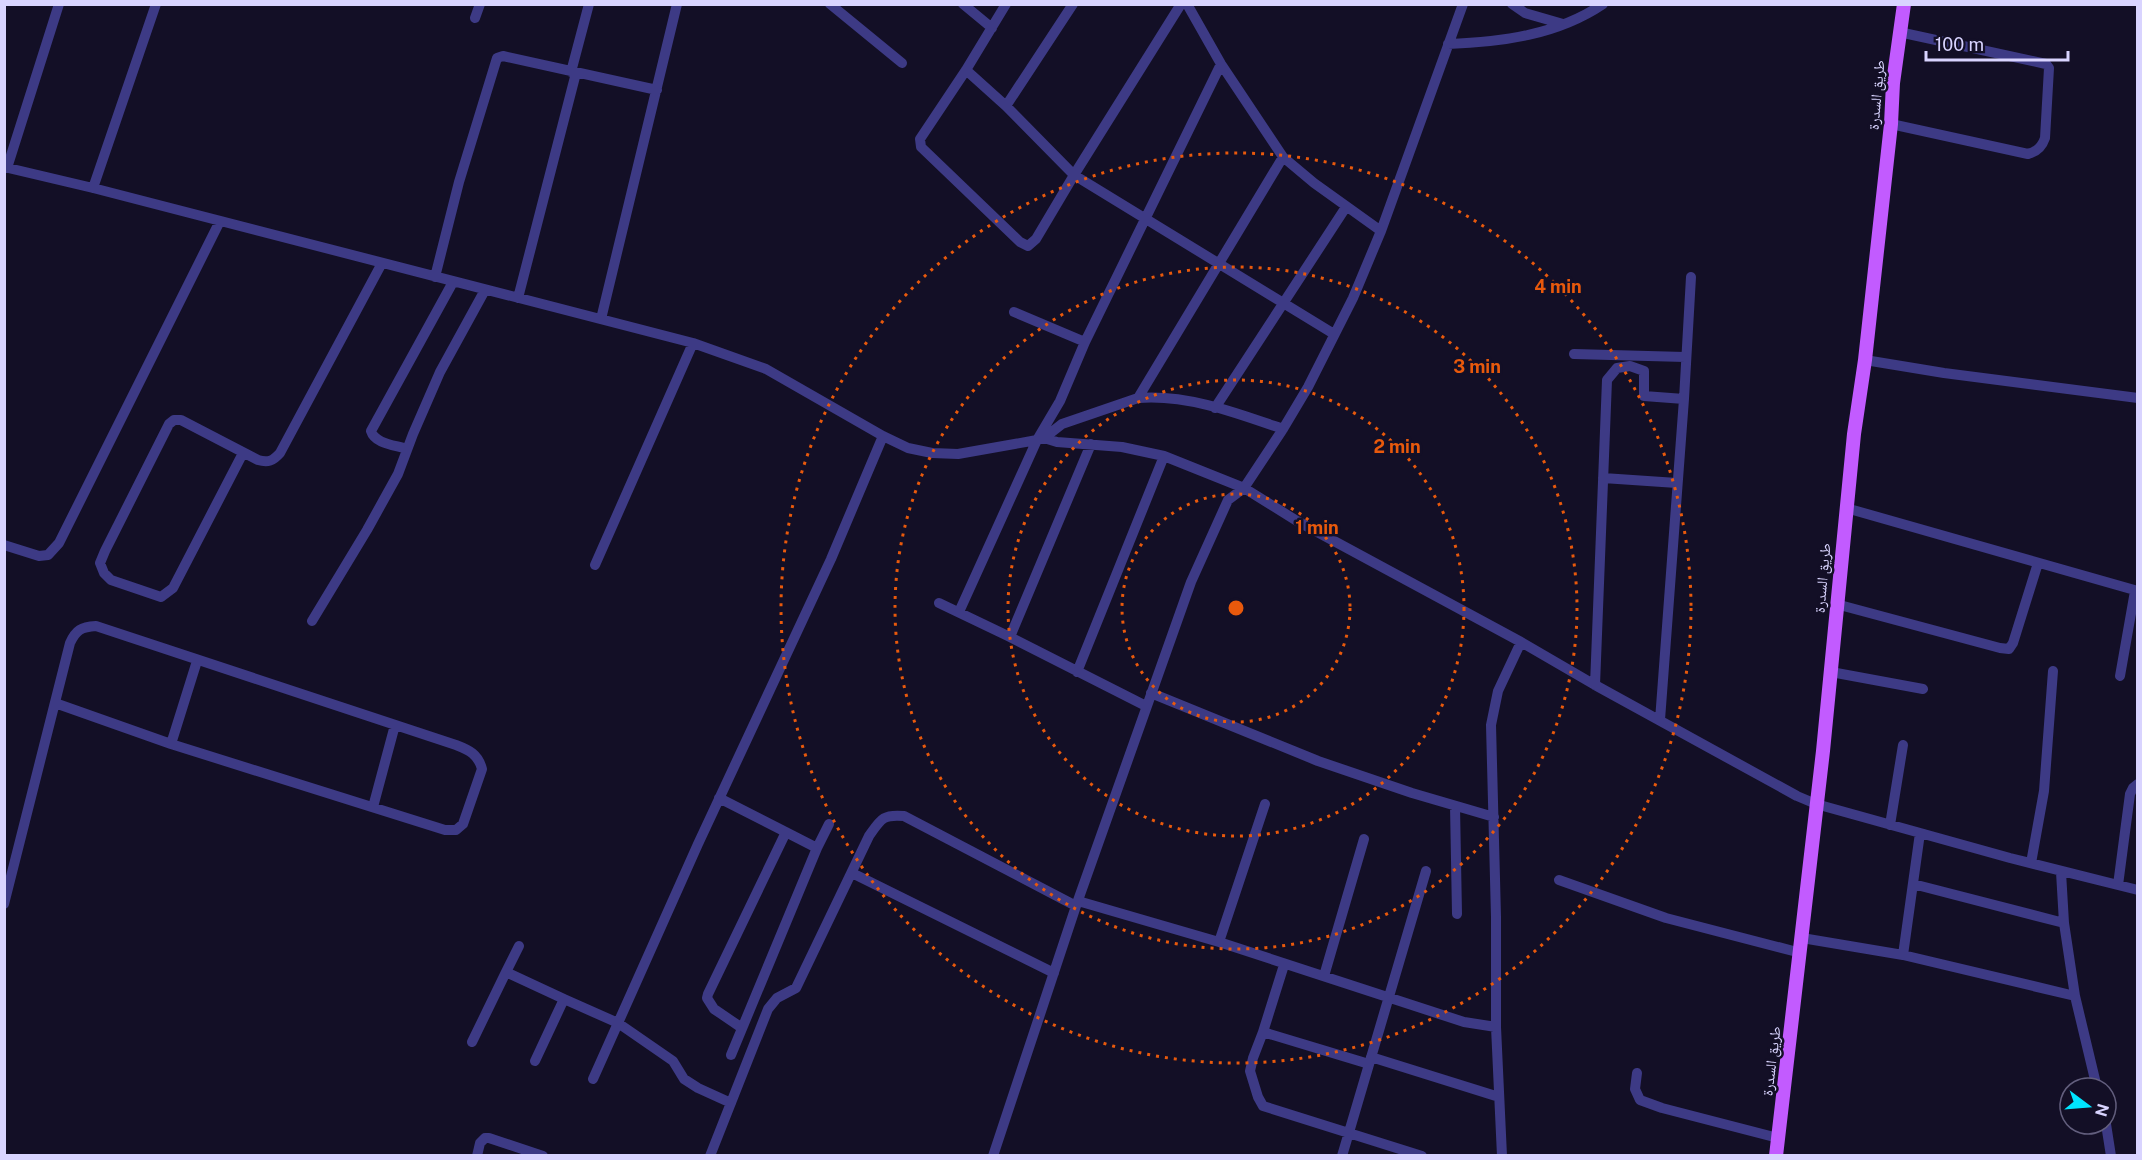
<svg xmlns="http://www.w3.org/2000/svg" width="2142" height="1160" font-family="'Public Sans','Noto Naskh Arabic',sans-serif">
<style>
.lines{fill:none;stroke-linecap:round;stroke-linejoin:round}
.minor{stroke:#3d3a85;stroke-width:10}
.major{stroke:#c25bff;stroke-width:14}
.ring{fill:none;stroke:#e8590c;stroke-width:3;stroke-dasharray:3 6}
.labels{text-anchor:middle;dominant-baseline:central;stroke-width:5;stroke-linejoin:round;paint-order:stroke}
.street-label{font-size:15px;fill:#d9d4ff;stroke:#130f26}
.centre{fill:#e8590c;stroke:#130f26;stroke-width:3}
.ring-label{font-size:18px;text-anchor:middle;font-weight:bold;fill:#e8590c;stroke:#130f26;stroke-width:5;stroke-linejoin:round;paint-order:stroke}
</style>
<rect width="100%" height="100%" fill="#130f26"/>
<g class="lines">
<path class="minor" d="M830 4 902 63
M963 4 992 28
M1006 4 966 70 920 139 921 147 1020 242 1028 246 1036 239 1074 175 1181 4
M1512 4 1525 13 1563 24
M475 18 480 4
M1448 44C1502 42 1557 35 1603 4
M966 70 1006 106 1074 175 1334 334
M571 72 589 4
M1006 106 1073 4
M1891 124 2028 154C2037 152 2042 147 2045 138L2049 68 2046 64 1899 32
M4 167 93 188 693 343 766 369 883 436 908 448 932 453 958 454 1037 440 1044 438 1062 424 1138 398C1187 394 1237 413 1283 429
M7 168 59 4
M93 188 156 4
M1381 231 1463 4
M435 277 459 182 497 58 503 56 657 90
M518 298 576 73
M1014 312 1085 342
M601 319 677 4
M1574 354 1685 357
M1865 360 1944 373 2138 398
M1138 398 1283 157
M1215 408 1346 207
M1044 438 1057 442 1122 447 1164 456 1244 488 1297 521 1521 642 1595 685 1797 796 1816 804 2010 858 2138 890
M407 449C395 445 375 444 371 431L453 282
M243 453 173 588 161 597 111 580 104 573 100 563 105 551 169 424 174 420H181L258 460C268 463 273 461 280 453L382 263
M1603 478 1677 483
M1846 508 2138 591
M4 545 39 556 48 555 59 543 220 221
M595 565 693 343
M939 603 1010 637 1146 706
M1836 604 2000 648 2009 649 2013 643 2038 563
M959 612 1037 440 1060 401 1085 342 1221 64
M312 621 367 530 398 474 413 434 440 372 485 290
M1010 637 1091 444
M1077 672 1164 456
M1831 672 1923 689
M2120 676 2135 591
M1595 685 1607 380 1617 368 1630 366 1644 371V396L1684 399
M1151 693 1318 761 1412 793 1494 817
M1660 720 1684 399 1691 277
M171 744 197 661
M719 798 817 848
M1455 806 1457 914
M373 807 395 725
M1890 825 1903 745
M2031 863 2044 791 2053 671
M2061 872 2064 923 2075 996 2097 1088
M852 873 1054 973
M1559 880 1666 918 1801 953
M1913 884 2064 923
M2118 885 2130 794 2133 788 2138 784
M1078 901 1219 942 1464 1022 1496 1027
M4 904 70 643C76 630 81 627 96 626L456 745C469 750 478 754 482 769L463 824 456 830H445L171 744 55 703
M1802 938 1903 955 2075 996
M1219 942 1265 804
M1903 955 1920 833
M1284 965 1263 1032 1253 1058 1250 1071 1258 1097 1263 1106 1422 1156
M506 972 519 946
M1324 976 1364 839
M742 1028 714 1009 707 998 708 994 786 832
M1263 1032 1369 1064
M472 1042 506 972 564 999
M731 1055 817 848 829 824
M1371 1057 1499 1097
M535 1061 564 999 618 1023 673 1061 684 1079 698 1088 731 1103
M1637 1073 1635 1089 1640 1100 1662 1108 1778 1138
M593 1079 698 844 831 559 883 436
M2106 1124 2111 1156
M477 1156 480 1143 485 1138H489L543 1156
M710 1156 768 1009 777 998 796 988 869 836C881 819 883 814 904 816L1076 906
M993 1156 1076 906 1191 582 1228 500 1244 488 1283 429 1308 387 1353 298 1381 231 1314 183 1283 157 1221 64 1187 4
M1342 1156 1426 871
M1502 1156 1496 1027V917L1491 725 1498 691 1521 642"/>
<path class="major" d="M1776 1156 1823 751 1854 434 1865 360 1891 124 1893 83 1904 4"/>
</g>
<g class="ring">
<circle cx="1236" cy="608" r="114"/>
<circle cx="1236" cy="608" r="228"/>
<circle cx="1236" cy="608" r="341"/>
<circle cx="1236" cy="608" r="455"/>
</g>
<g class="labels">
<g class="street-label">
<text transform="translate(1876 95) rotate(-85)">طريق السدرة</text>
<text transform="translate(1822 578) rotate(-85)">طريق السدرة</text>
<text transform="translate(1771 1061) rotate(-83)">طريق السدرة</text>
</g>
</g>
<circle cx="1236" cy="608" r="9" class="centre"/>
<g class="ring-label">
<text x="1558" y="293">4 min</text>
<text x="1477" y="373">3 min</text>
<text x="1397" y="453">2 min</text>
<text x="1317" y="534">1 min</text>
</g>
<rect width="2142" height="1160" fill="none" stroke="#d9d4ff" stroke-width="12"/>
<g transform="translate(2088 1106) rotate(106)"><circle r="28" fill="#130f26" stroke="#625e7d" stroke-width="1.5"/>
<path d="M0-4.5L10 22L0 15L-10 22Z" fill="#00e5ff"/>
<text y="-9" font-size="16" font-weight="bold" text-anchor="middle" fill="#d9d4ff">N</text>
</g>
<path d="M1926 51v9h142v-9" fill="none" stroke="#d9d4ff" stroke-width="3"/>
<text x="1935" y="51" font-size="18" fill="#d9d4ff" stroke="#130f26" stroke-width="4.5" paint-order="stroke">100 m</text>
</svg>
